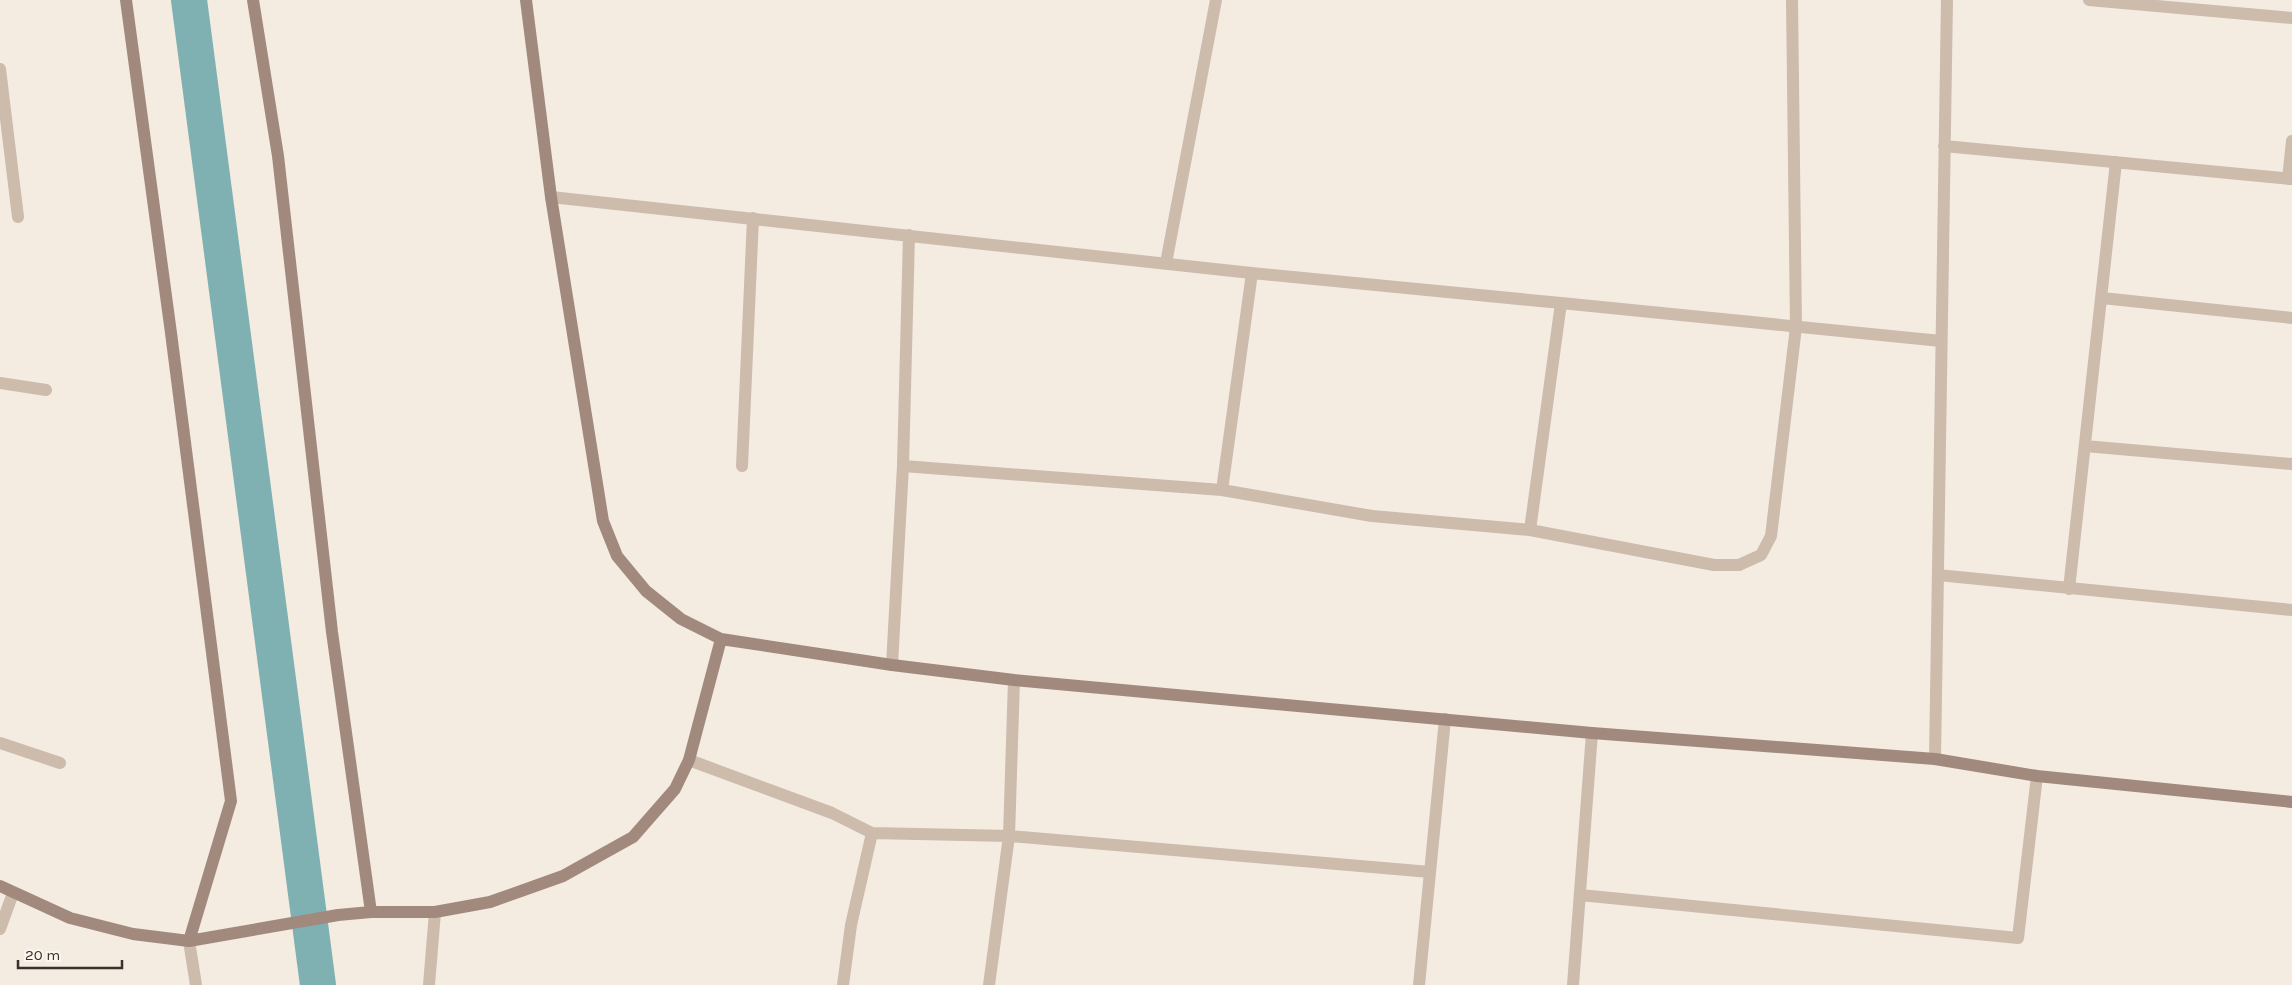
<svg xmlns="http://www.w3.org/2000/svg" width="2292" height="985" font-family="Karla,sans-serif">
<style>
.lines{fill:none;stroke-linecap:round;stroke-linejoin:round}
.canal{stroke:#7fb0b2;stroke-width:36}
.lane{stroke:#cdbbac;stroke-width:12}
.street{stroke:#cdbbac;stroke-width:12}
.secondary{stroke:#a18a7d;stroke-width:12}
</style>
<rect width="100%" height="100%" fill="#f4ebe1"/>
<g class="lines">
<path class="canal" d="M189 0 318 985"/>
<path class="lane" d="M0 69 18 217"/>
<path class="street" d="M2089 0 2292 18
M1944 146 2292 179
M2288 179 2292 141
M551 197 1242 272 1561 303 1530 530 1372 516 1222 490 903 466 892 665
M1166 263 1216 0
M2102 298 2292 318
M1561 303 1941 341
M0 383 46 390
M2085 446 2292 464
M742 466 753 218
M903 466 909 235
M1222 490 1252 273
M1530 530 1714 565H1739L1761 555 1771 536 1796 327 1792 0
M1938 575 2292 610
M2069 589 2116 162
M0 743 60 763
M1935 759 1947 0
M689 760 832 813 872 833 851 925 843 985
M872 833 1009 836 1430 872
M1580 895 2018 938 2037 776
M0 929 13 893
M189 941 196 985
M429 985 435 912
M989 985 1009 836 1014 680
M1419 985 1445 719
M1573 985 1592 733"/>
<path class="secondary" d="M126 0 171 333 231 801 189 941
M253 0 278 156 332 632 371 912
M526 0 551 197 603 521 617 556 646 591 681 619 721 639 892 665 1014 680 1592 733 1935 759 2037 776 2292 802
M0 886 70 918 133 934 189 941 338 915 371 912H435L490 902 563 876 633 837 675 789 689 760 721 639"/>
</g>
<path d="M18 960v8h104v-8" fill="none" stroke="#3b302b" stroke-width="2.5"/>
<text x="25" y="960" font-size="15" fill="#3b302b" stroke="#fbf5ee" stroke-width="4" paint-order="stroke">20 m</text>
</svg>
